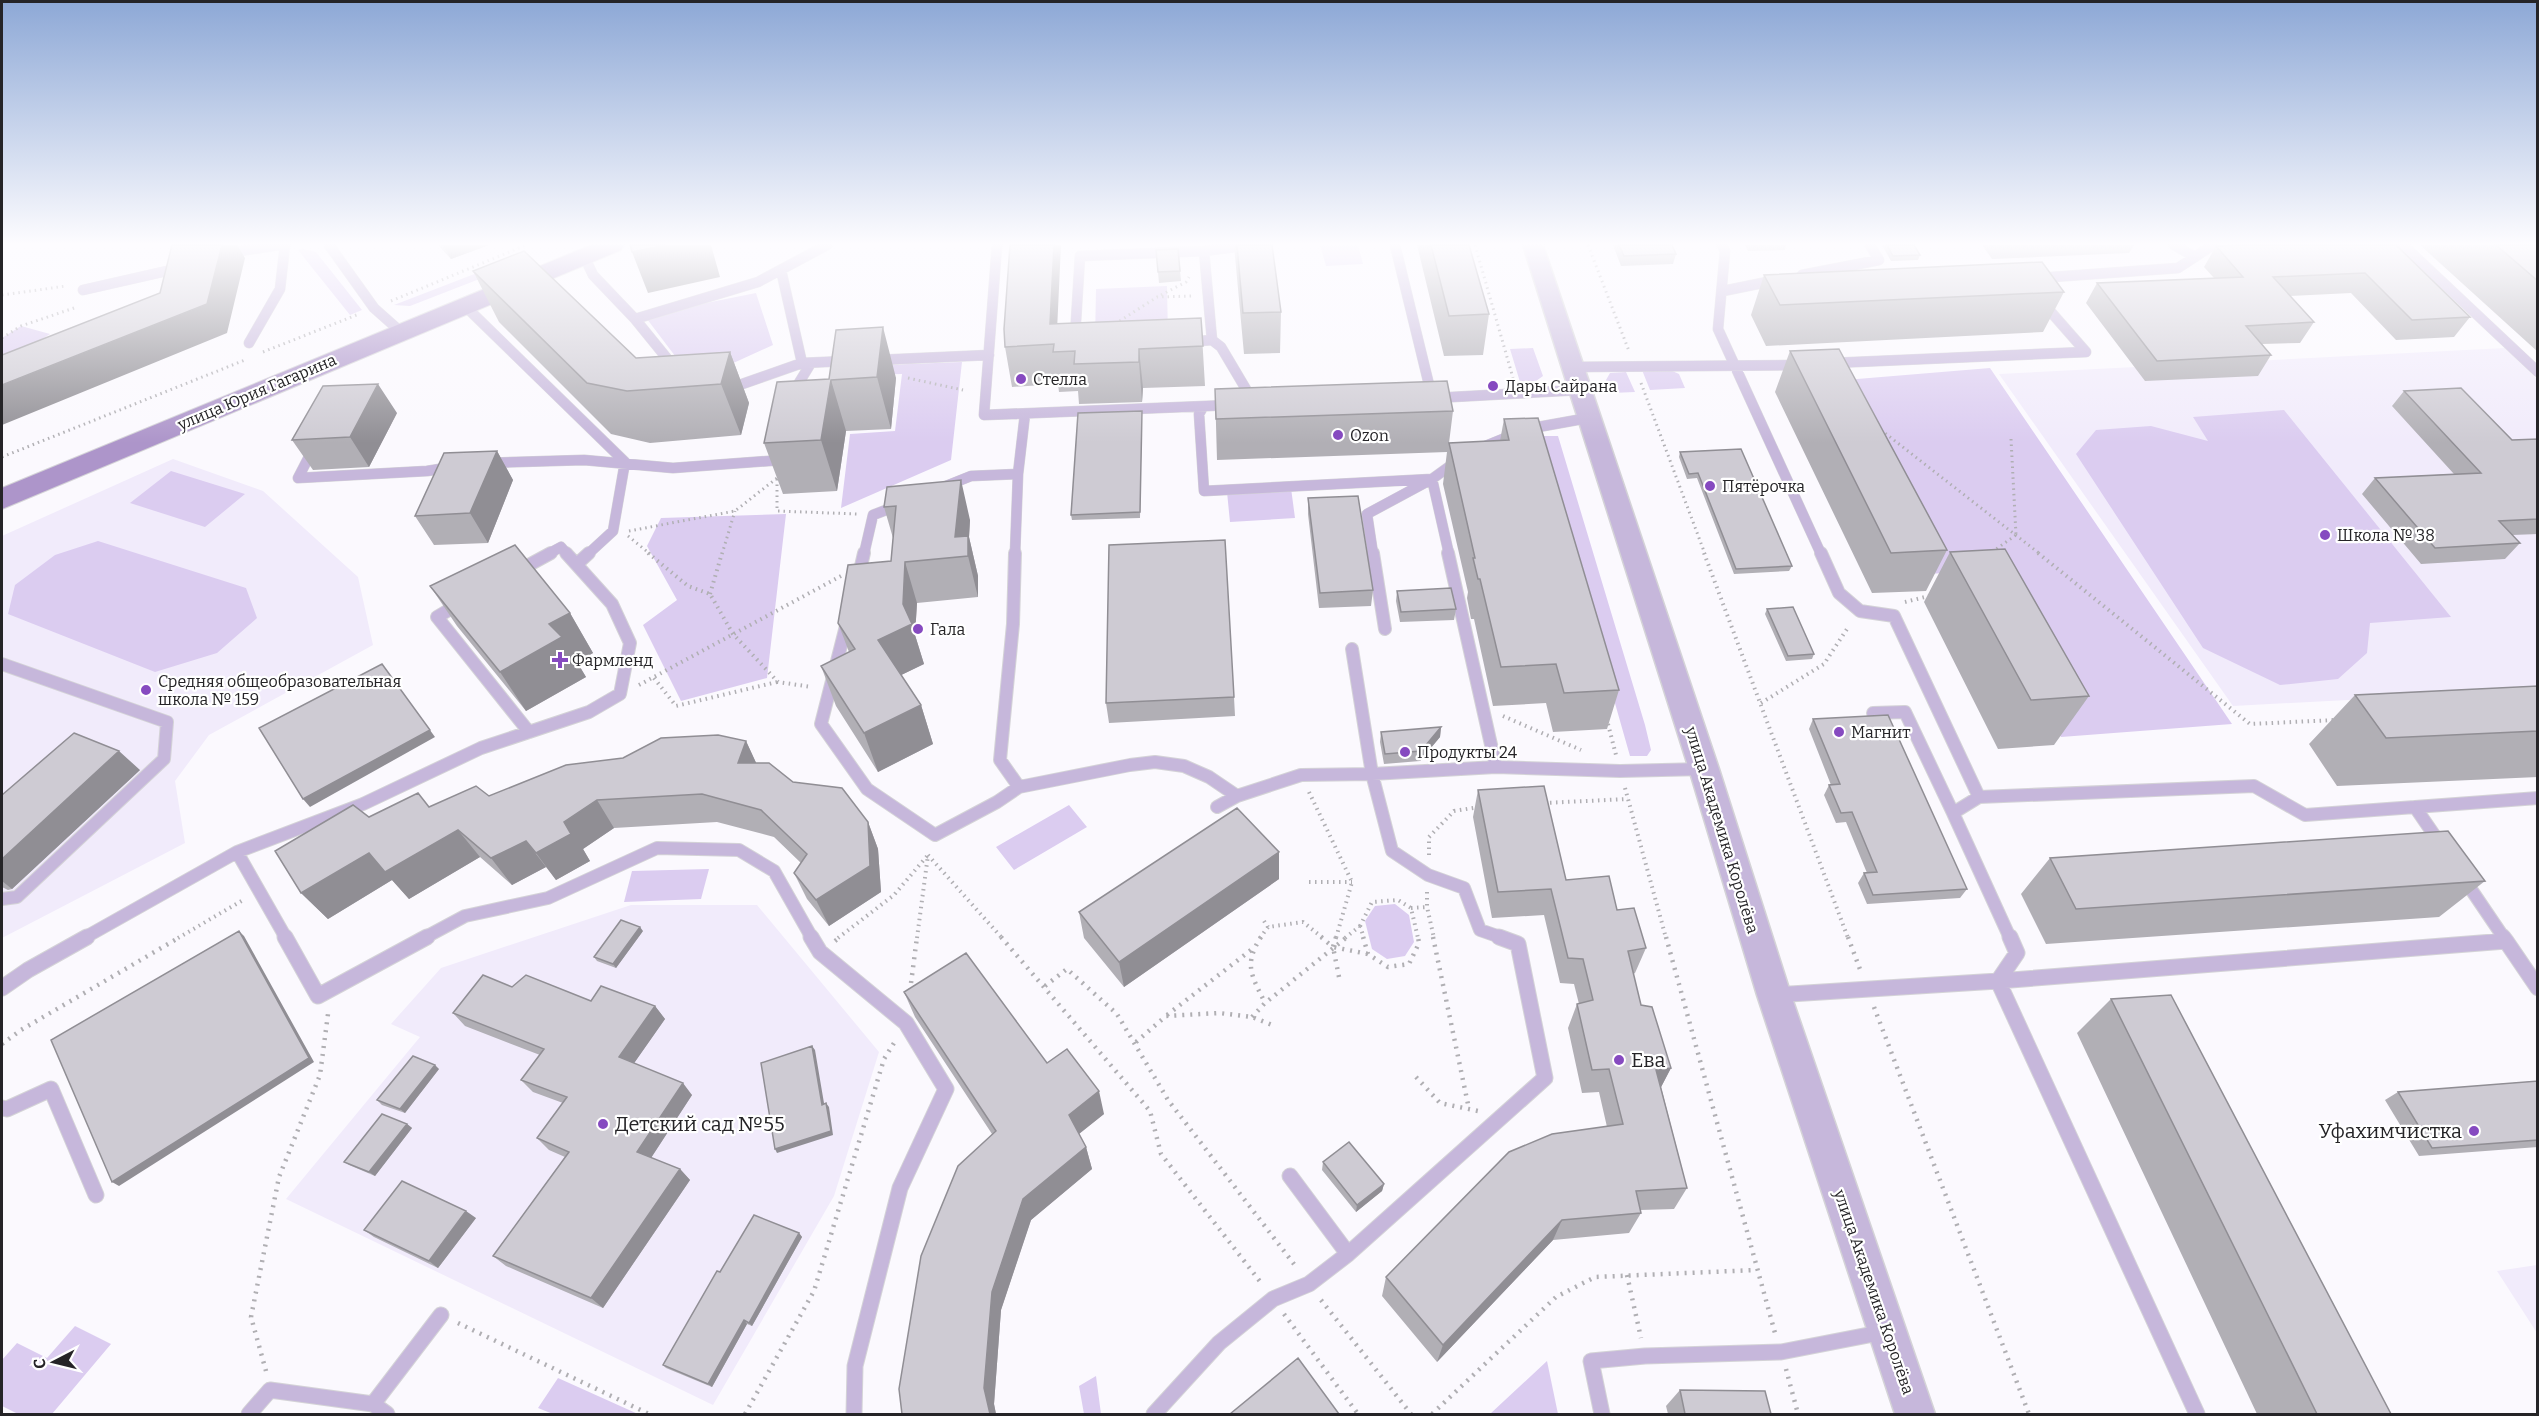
<svg xmlns="http://www.w3.org/2000/svg" width="2539" height="1416" font-family="Bitter,serif">
<style>
.built{fill:#f1ebfb}
.green{fill:#dbccf0}
.lines{fill:none;stroke-linecap:round;stroke-linejoin:round}
.service-far2-casing{stroke:#d4d3d7;stroke-width:11}
.service-far1-casing{stroke:#d4d3d7;stroke-width:14}
.service-casing{stroke:#d4d3d7;stroke-width:17}
.tertiary-casing{stroke:#d4d3d7;stroke-width:3}
.secondary-casing{stroke:#d4d3d7;stroke-width:2}
.path-far2{stroke:#b0afb3;stroke-width:3;stroke-dasharray:1.5 4;stroke-linecap:butt}
.path-far1{stroke:#b0afb3;stroke-width:4;stroke-dasharray:1.5 4.5;stroke-linecap:butt}
.path{stroke:#b0afb3;stroke-width:4.5;stroke-dasharray:2 6;stroke-linecap:butt}
.service-far2{stroke:#c6b7db;stroke-width:10}
.service-far1{stroke:#c6b7db;stroke-width:12}
.service{stroke:#c6b7db;stroke-width:15}
.tertiary{fill:#c6b7db;fill-rule:evenodd}
.secondary{fill:#ad95ca;fill-rule:evenodd}
.wall{fill:#b1afb5}
.shaded-wall{fill:#908e94}
.building{fill:#cecbd3;stroke:#908e94;stroke-width:1.5}
.poi-dot{fill:#864ac0;stroke:#fff;stroke-width:2}
.labels{text-anchor:middle;dominant-baseline:central;stroke-width:4.5;stroke-linejoin:round;paint-order:stroke}
.poi-label{font-size:16px;fill:#252427;stroke:#fff;text-anchor:start}
.street-label{font-size:16px;fill:#252427;stroke:#fff}
.near-poi-label{font-size:20px;fill:#252427;stroke:#fff;text-anchor:start}
</style>
<rect width="100%" height="100%" fill="#fbf9fe"/>
<path class="built" d="M2505 348 2537 379V690L2233 706 1999 374Z
M173 459 263 491 358 577 373 645 209 735 175 781 185 843 2 938V536Z
M631 905H757L879 1052 834 1196 713 1405 286 1199 420 1037 391 1024 441 968Z
M2537 1265H2538L2537 1333 2497 1271Z"/>
<path class="green" d="M1320 245H1358L1363 264 1326 266Z
M303 249 316 252 362 310 350 315 298 250Z
M477 273 482 278 410 306 394 305Z
M1167 286 1168 337 1095 340 1096 289Z
M756 293 773 345 694 381 647 319 686 307Z
M21 326 50 334 9 361 2 358V338Z
M1533 348 1543 376 1536 381 1520 382 1510 349Z
M962 362 951 460 841 508 850 434 895 431 902 374 855 375 857 366Z
M1990 368 2232 724 2061 737 1964 571 1920 575 1821 382Z
M1668 369 1679 374 1685 388 1650 390 1642 370Z
M1626 372 1635 392 1611 393 1606 380 1610 373Z
M2284 410 2451 617 2370 623 2367 653 2338 679 2280 685 2203 648 2076 454 2096 430 2151 426 2208 441 2193 417Z
M1539 436H1558L1645 725 1651 750 1647 756H1630Z
M171 471 245 494 205 527 130 503Z
M1291 488 1295 518 1230 522 1227 492Z
M786 514 767 678 681 701 643 625 677 600 647 546 661 518Z
M98 541 246 588 257 618 217 653 155 672 8 614 15 585 55 555Z
M1069 805 1087 827 1014 870 996 847Z
M709 869 701 899 624 902 632 871Z
M1395 904 1409 915 1414 942 1405 956 1387 959 1372 949 1365 921 1375 906Z
M75 1326 111 1344 52 1414H18L2 1406V1360L17 1343 47 1358Z
M1547 1361 1558 1414H1490Z
M1096 1376 1101 1414H1084L1079 1386Z
M558 1378 638 1414H553L538 1408Z"/>
<g class="lines">
<defs>
<path id="service-far2" d="M329 245 374 308 401 332
M997 245 984 415 1231 405
M1251 245 1204 251 1212 340 1221 347 1253 401
M1395 245 1432 397
M1722 245 1725 251 1718 329 1821 554
M2174 245 2195 257
M2403 245 2538 372
M227 253 279 245
M584 256 593 275 635 319 758 282 827 245
M781 270 802 363
M1802 275 1879 260 1870 245
M2038 278 2178 268 2213 245
M83 290 171 270
M1723 291 1777 280
M464 305 625 462 613 531 588 554
M635 319 674 367
M1075 337 1080 256 1204 251
M1187 342 1212 340
M249 343 280 289 285 245
M877 360 989 355
M1832 363 2086 352 2043 303
M1571 367 1799 365
M728 389 802 363 847 361
M796 394 797 386 811 363
M1434 398 1579 390
M1203 407 1199 414 1204 491 1432 479 1449 554
M314 447 298 478 427 471 452 467
M1483 447 1527 429 1588 418
M487 463 584 460 673 468 782 460 783 455
M946 486 971 476 1018 474
M548 554 561 547 567 554
M864 554 873 515 899 505
M1015 554 1018 474 1025 414
M1373 554 1367 514 1432 479 1457 461"/>
<path id="service-far1" d="M1015 553 1013 624 1000 760 1019 787
M1373 553 1385 629
M1448 553 1496 767
M1821 553 1839 593 1860 611 1894 616 1979 797 1953 813 2010 938
M577 564 589 553
M516 572 551 553
M858 579 864 553
M459 604 437 617 529 732
M847 622 821 724 867 789 935 835 997 802 1019 787 1130 765 1155 762 1184 766 1209 777 1237 796 1301 775 1372 774 1496 767 1620 771 1704 769
M1352 649 1372 774 1392 851 1428 875 1464 888 1480 930 1503 938
M2 664 167 722 164 759 17 897 2 899
M1873 713 1905 712 1953 813
M1979 797 2254 786 2305 815 2415 807
M1217 807 1237 796
M2441 845 2415 807 2538 798
M237 852 286 938
M2464 879 2504 938
M84 938 237 852 363 804 481 748 589 712 620 694 630 643 612 604 566 553
M424 938 465 916 548 898 657 848 739 850 774 871 812 938"/>
<path id="service" d="M285 937 318 996 427 937
M811 937 820 952 906 1023 946 1089 900 1188 855 1366 854 1414
M2010 937 2017 953 1998 981 2197 1414
M2506 941 2538 988
M2 988 28 970 87 937
M1775 995 1998 981 2506 941 2503 937
M2 1108 7 1109 51 1089 96 1195
M1290 1176 1348 1254
M373 1404 441 1315
M249 1414 270 1390 373 1404 387 1414
M1154 1414 1219 1343 1273 1299 1309 1284 1348 1254 1545 1078 1518 944 1499 937
M1602 1414 1591 1361 1645 1356 1781 1352 1884 1332"/>
<path id="tertiary" d="M1523 245H1543L1719 769 1791 995 1935 1414H1895L1757 995 1689 769Z"/>
<path id="secondary" d="M591 245H624L621 250 2 509V488Z"/>
</defs>
<use href="#service-far2" class="service-far2-casing"/>
<use href="#service-far1" class="service-far1-casing"/>
<use href="#service" class="service-casing"/>
<use href="#tertiary" class="tertiary-casing"/>
<use href="#secondary" class="secondary-casing"/>
<path class="path-far2" d="M1475 245 1513 378
M1588 245 1629 351
M2 295 66 286
M1161 295 1186 282 1189 277
M391 301 526 245
M1115 324 1157 297 1193 296
M2 338 21 326 77 307
M263 352 359 314
M908 378 963 390
M1641 383 1705 554
M1881 430 2040 554
M2011 439 2016 535
M2 457 245 360
M777 479V511L857 514
M629 531 735 511 777 478
M628 536 650 554
M1992 552 2016 535
M722 554 735 511"/>
<path class="path-far1" d="M648 553 688 586 710 594 733 634 778 682 812 687
M1704 553 1848 938
M2038 553 2250 724 2335 720
M710 594 722 553
M1905 602 1929 596
M654 678 676 706 777 682
M639 685 841 576
M1761 703 1824 664 1849 626
M1503 716 1581 750
M1608 724 1616 755
M1625 788 1666 938
M1309 792 1352 882 1336 938
M1544 803 1628 799
M928 855 1002 938
M1429 855V837L1454 811 1479 807
M1309 882H1352
M1427 892V907L1434 938
M1411 908 1427 907
M1264 921 1268 927
M1360 926 1364 938
M1360 926 1372 902 1398 900 1411 908 1418 938
M178 938 243 900
M838 938 894 895 928 855
M917 938 928 855
M1260 938 1268 927 1303 922 1323 938
M1345 938 1360 926"/>
<path class="path" d="M1001 937 1150 1111 1161 1154 1262 1284
M1261 937C1243 965 1252 976 1265 1003
M1321 937 1333 947 1336 937
M1363 937 1368 954 1388 967 1409 964 1419 943 1418 937
M1433 937 1469 1109
M1666 937 1775 1333
M1848 937 1861 972
M835 941 840 937
M1339 977 1333 947 1368 954
M1045 986 1067 969 1117 1014 1168 1100 1297 1268
M910 991 917 937
M1874 1007 2029 1414
M1167 1015 1251 950
M1252 1017 1265 1003 1347 937
M1136 1042 1166 1016 1219 1013 1252 1017 1272 1025
M2 1044 21 1030 180 937
M1416 1077 1440 1103 1478 1111
M1627 1275 1641 1338
M1321 1300 1411 1414
M1284 1314 1358 1414
M458 1323 649 1414
M1786 1369 1798 1414
M266 1371 251 1317 279 1177 320 1075 328 1014
M745 1414 814 1291 884 1059 894 1043
M1432 1414 1556 1297 1595 1277 1756 1270"/>
<use href="#service-far2" class="service-far2"/>
<use href="#service-far1" class="service-far1"/>
<use href="#service" class="service"/>
<use href="#tertiary" class="tertiary"/>
<use href="#secondary" class="secondary"/>
</g>
<path class="wall" d="M438 245H489L451 259Z
M1234 245H1272L1281 312 1280 353 1244 354Z
M1417 245H1469L1489 314 1483 355 1444 356Z
M1613 245H1672L1676 254 1673 264 1621 266Z
M1745 245H1786L1785 250 1748 251Z
M1882 245H1914L1920 255 1918 260 1891 261Z
M1982 245H2134L2129 253 1992 259Z
M2396 245 2470 317 2454 337 2396 340 2351 293 2290 296 2314 322 2300 343 2262 344 2271 355 2258 376 2145 381 2086 303 2097 283 2214 278 2204 267 2216 246Z
M2420 245H2536L2538 247V352Z
M1156 250 1180 271 1181 281 1159 283Z
M473 271 636 358 730 352 749 403 741 435 650 443 611 434 499 322Z
M1764 275 2064 292 2043 332 1766 346 1751 315Z
M1201 318 1205 386 1143 388 1142 402 1079 404 1078 391 1059 392 1058 384 1012 387 1005 347 1057 324Z
M836 330 896 378 891 429 846 431 837 491 783 494 764 443 829 379Z
M1790 351 1947 550 1926 591 1872 593 1775 392Z
M1215 389 1453 411 1449 443 1500 441 1504 419 1619 690 1607 729 1553 732 1546 703 1493 706 1474 619H1471L1467 598 1468 592 1443 484 1447 452 1217 460Z
M2404 391 2512 440 2538 439V534L2512 535 2520 543 2505 559 2421 564 2362 494 2375 478 2454 474 2392 406Z
M1142 411 1140 518 1072 520 1071 515Z
M397 413 369 467 313 470 292 440Z
M497 451 513 480 488 543 434 545 415 516Z
M1680 452 1792 566 1789 571 1734 574 1697 478 1687 479 1679 457Z
M887 487 970 520 969 537 978 576V597L917 603 915 635 924 664 901 675 921 705 933 744 878 772 836 706 821 666 849 652 838 623 891 561 893 538 884 507Z
M1308 498 1373 590 1371 606 1319 608 1308 514Z
M1950 552 2089 696 2054 745 1998 749 1924 602Z
M430 586 570 613 593 653 577 662 586 677 526 711 457 626Z
M1397 591 1456 609 1454 620 1400 622 1396 601Z
M1767 609 1814 654 1812 659 1786 661 1765 614Z
M2538 686V777L2337 786 2309 744 2355 695Z
M1234 697 1235 716 1109 723 1106 703Z
M1813 719 1967 889 1960 898 1867 904 1858 883 1864 873H1867L1846 822 1836 823 1824 795 1829 785H1831L1809 729Z
M1441 727 1440 737 1420 761 1384 764 1380 742 1381 732Z
M746 741 756 763 868 822 878 849 881 892 829 926 807 899 794 873 801 863 774 837 717 822 614 828 583 849 590 861 556 880 546 867 512 885 480 857 409 899 392 880 328 919 301 893 369 817 489 796Z
M140 770 12 889 8 890 2 887V795Z
M1478 790 1566 880 1617 910 1646 948 1635 973 1633 974 1641 1005 1671 1068 1661 1087 1687 1188 1674 1209 1640 1210 1641 1213 1629 1233 1553 1240 1437 1362 1382 1296 1386 1277 1607 1127 1599 1092 1582 1093 1568 1028 1577 1004H1579L1574 984 1560 983 1544 915 1492 918 1473 817Z
M1279 852V879L1124 987 1084 938 1079 912Z
M2050 858 2485 881 2439 917 2046 944 2021 894Z
M643 931 616 968 597 961 594 957Z
M512 987 591 1001 655 1006 665 1019 634 1063 692 1095 651 1158 680 1169 690 1180 603 1308 506 1266 493 1256 565 1157 549 1150 537 1138 563 1103 533 1092 521 1080 540 1055 465 1026 453 1013Z
M904 992 1047 1063 1104 1114 1079 1134 1086 1147 1092 1169 1031 1220 1001 1310 994 1404 996 1414H902L992 1134 915 1017Z
M2111 999 2391 1414H2257L2077 1033Z
M439 1069 405 1113 382 1105 377 1100Z
M2538 1081V1147L2419 1156 2385 1100 2398 1092Z
M407 1124 412 1128 375 1176 349 1165 344 1162Z
M1323 1162 1384 1184 1382 1191 1356 1212 1322 1170Z
M476 1218 438 1268 374 1237 364 1230Z
M799 1233 802 1237 752 1326 747 1324 712 1387 666 1368 663 1365 720 1272Z
M1680 1390 1771 1414H1668L1666 1406Z"/>
<path class="shaded-wall" d="M197 245H237L245 258 227 333 2 425V385L207 304Z
M443 245H489L451 259Z
M666 245H711L720 277 648 293 632 252Z
M1054 245H1061L1056 352 1050 324Z
M883 327 896 378 891 429 877 377Z
M1139 349 1143 388 1142 402 1139 362Z
M730 352 749 403 741 435 721 384Z
M831 380 846 431 837 491 821 440Z
M378 384 397 413 369 467 350 437Z
M497 451 513 480 488 543 470 513Z
M961 480 970 520 969 537 978 576V597L968 556 955 537Z
M905 562 917 603 915 635 924 664 891 680 878 640 903 604Z
M570 613 593 653 577 662 586 677 526 711 500 672 549 624Z
M382 664 435 737 310 807 303 799Z
M921 705 933 744 878 772 864 733Z
M1441 727 1440 737 1420 761 1421 751Z
M746 741 759 769 738 763Z
M119 751 140 770 12 889 2 881V859Z
M597 800 614 828 583 849 590 861 556 880 536 853 564 822Z
M868 822 878 849 881 892 829 926 816 900Z
M458 830 480 857 409 899 392 880 328 919 301 893 369 853Z
M526 841 546 867 512 885 491 858Z
M1279 852V879L1124 987 1119 962Z
M640 927 643 931 616 968 613 964Z
M239 931 244 936 314 1062 119 1186 112 1182Z
M655 1006 665 1019 630 1069 619 1057Z
M812 1046 815 1050 825 1109 822 1105Z
M435 1065 439 1069 405 1113 400 1109Z
M1671 1068 1659 1091 1656 1070Z
M683 1083 692 1095 647 1164 637 1152Z
M1099 1091 1104 1114 1075 1137 1069 1115Z
M826 1103 829 1107 833 1135 777 1153 775 1149Z
M407 1124 412 1128 375 1176 369 1172Z
M1086 1147 1092 1169 1031 1220 1001 1310 994 1404 996 1414H990L984 1388 992 1292 1023 1199Z
M680 1169 690 1180 603 1308 591 1298Z
M1384 1184 1382 1191 1356 1212 1357 1205Z
M466 1211 476 1218 438 1268 429 1261Z
M1562 1220 1553 1240 1437 1362 1443 1345Z
M799 1233 802 1237 752 1326 749 1323Z
M744 1320 747 1324 712 1387 708 1384Z"/>
<path class="building" d="M172 245H222L207 304 2 385V355L160 293Z
M630 245H666L632 252Z
M1010 245H1054L1050 324 1201 318 1203 346 1139 349V362L1074 364 1075 351 1053 352 1054 344 1005 347 1004 329Z
M1237 245H1272L1281 312 1243 313Z
M1431 245H1469L1489 314 1449 316Z
M1619 245H1672L1676 254 1624 256Z
M1887 245H1914L1920 255 1893 256Z
M2249 245H2396L2470 317 2412 320 2365 273 2273 277 2314 322 2246 326 2271 355 2157 361 2097 283 2243 277 2216 246Z
M2496 245H2536L2538 247V281Z
M1178 249 1180 271 1158 272 1156 250Z
M524 251 636 358 730 352 721 384 627 391 587 383 473 271Z
M2042 262 2064 292 1780 305 1764 275Z
M883 327 877 377 831 380 821 440 764 443 777 382 829 379 836 330Z
M1839 349 1947 550 1891 553 1790 351Z
M1447 381 1453 411 1216 419 1215 389Z
M378 384 350 437 292 440 323 386Z
M2461 388 2512 440 2538 439V519L2499 521 2520 543 2435 548 2375 478 2481 473 2404 391Z
M1142 411 1140 512 1071 515 1078 413Z
M1538 418 1619 690 1564 693 1556 664 1501 667 1480 579H1478L1473 558H1475L1449 443 1509 440 1504 419Z
M1741 449 1792 566 1736 569 1698 473 1689 474 1680 452Z
M497 451 470 513 415 516 444 453Z
M961 480 955 537 968 536V556L905 562 903 604 912 624 878 640 921 705 864 733 821 666 855 649 838 623 848 565 891 561 896 506 884 507 887 487Z
M1358 496 1373 590 1320 593 1308 498Z
M1225 540 1234 697 1106 703 1109 545Z
M515 545 570 613 549 624 562 637 500 672 430 586Z
M2005 549 2089 696 2031 700 1950 552Z
M1451 588 1456 609 1401 612 1397 591Z
M1793 607 1814 654 1788 656 1767 609Z
M382 664 430 730 303 799 259 728Z
M2538 686V731L2386 738 2355 695Z
M1888 715 1967 889 1873 895 1864 873 1877 872 1852 812 1841 813 1829 785 1840 784 1813 719Z
M1441 727 1421 751 1385 754 1381 732Z
M74 733 119 751 2 859V795Z
M718 735 746 741 738 763H769L793 782 842 788 868 822 870 866 816 900 794 873 807 854 761 810 702 794 597 800 564 822 571 834 536 853 526 841 491 858 458 830 385 872 369 853 301 893 275 851 353 805 369 817 418 793 429 807 476 786 489 796 566 765 623 758 661 738Z
M1544 786 1566 880 1609 876 1617 910 1634 908 1646 948 1628 951 1641 1005 1652 1007 1671 1068 1656 1070 1687 1188 1636 1191 1641 1213 1562 1220 1443 1345 1386 1277 1509 1152 1552 1134 1623 1124 1609 1069 1592 1070 1577 1004 1593 1000 1583 959 1568 958 1551 889 1498 892 1478 790Z
M1237 808 1279 852 1119 962 1079 912Z
M2448 831 2485 881 2076 909 2050 858Z
M621 920 640 927 613 964 594 957Z
M239 931 309 1058 112 1182 51 1040Z
M966 953 1047 1063 1067 1049 1099 1091 1069 1115 1086 1147 1023 1199 992 1292 984 1388 990 1414H902L899 1389 921 1256 958 1166 996 1131 904 992Z
M483 975 512 987 526 975 591 1001 601 986 655 1006 619 1057 683 1083 637 1152 680 1169 591 1298 493 1256 569 1152 537 1138 567 1097 521 1080 544 1049 453 1013Z
M2171 995 2391 1414H2317L2111 999Z
M812 1046 822 1105 826 1103 831 1131 775 1149 761 1063Z
M413 1056 435 1065 400 1109 377 1100Z
M2538 1081V1140L2432 1148 2398 1092Z
M382 1114 407 1124 369 1172 344 1162Z
M1349 1142 1384 1184 1357 1205 1323 1162Z
M402 1181 466 1211 429 1261 364 1230Z
M754 1215 799 1233 749 1323 744 1320 708 1384 663 1365 717 1271 720 1272Z
M1298 1358 1339 1414H1230Z
M1680 1390 1765 1391 1771 1414H1685Z"/>
<linearGradient id="sky" x2="0" y2="1"><stop stop-color="#8da8d6"/><stop offset="0.55" stop-color="#fdfcff"/><stop offset="1" stop-color="#fdfcff" stop-opacity="0"/></linearGradient>
<rect width="2539" height="443" fill="url(#sky)"/>
<g class="poi-dot">
<circle cx="1021" cy="379" r="6"/>
<circle cx="1493" cy="386" r="6"/>
<circle cx="1338" cy="435" r="6"/>
<circle cx="1710" cy="486" r="6"/>
<circle cx="2325" cy="535" r="6"/>
<circle cx="918" cy="629" r="6"/>
<path d="M557 651h6v6h6v6h-6v6h-6v-6h-6v-6h6z"/>
<circle cx="146" cy="690" r="6"/>
<circle cx="1839" cy="732" r="6"/>
<circle cx="1405" cy="752" r="6"/>
<circle cx="1619" cy="1060" r="6"/>
<circle cx="603" cy="1124" r="6"/>
<circle cx="2474" cy="1131" r="6"/>
</g>
<g class="labels">
<g class="poi-label">
<text x="1033" y="379">Стелла</text>
<text x="1505" y="386">Дары Сайрана</text>
<text x="1350" y="435">Ozon</text>
<text x="1722" y="486">Пятёрочка</text>
<text x="2337" y="535">Школа № 38</text>
<text x="930" y="629">Гала</text>
<text x="572" y="660">Фармленд</text>
<text x="158" y="681">Средняя общеобразовательная<tspan x="158" dy="18">школа № 159</tspan></text>
<text x="1851" y="732">Магнит</text>
<text x="1417" y="752">Продукты 24</text>
</g>
<g class="street-label">
<text transform="translate(257 392) rotate(-23)">улица Юрия Гагарина</text>
<text transform="translate(1722 830) rotate(73)">улица Академика Королёва</text>
<text transform="translate(1874 1292) rotate(71)">улица Академика Королёва</text>
</g>
<g class="near-poi-label">
<text x="1631" y="1060">Ева</text>
<text x="615" y="1124">Детский сад №55</text>
<text x="2462" y="1131" text-anchor="end">Уфахимчистка</text>
</g>
</g>
<rect width="2539" height="1416" fill="none" stroke="#252427" stroke-width="6"/>
<g transform="translate(54 1362) rotate(263)" stroke="#ffffff" stroke-width="4.5" paint-order="stroke">
<path d="M0-4.5L10 22L0 15L-10 22Z" fill="#252427"/>
<text y="-9" font-size="16" font-weight="bold" text-anchor="middle" fill="#252427">С</text>
</g>
</svg>
